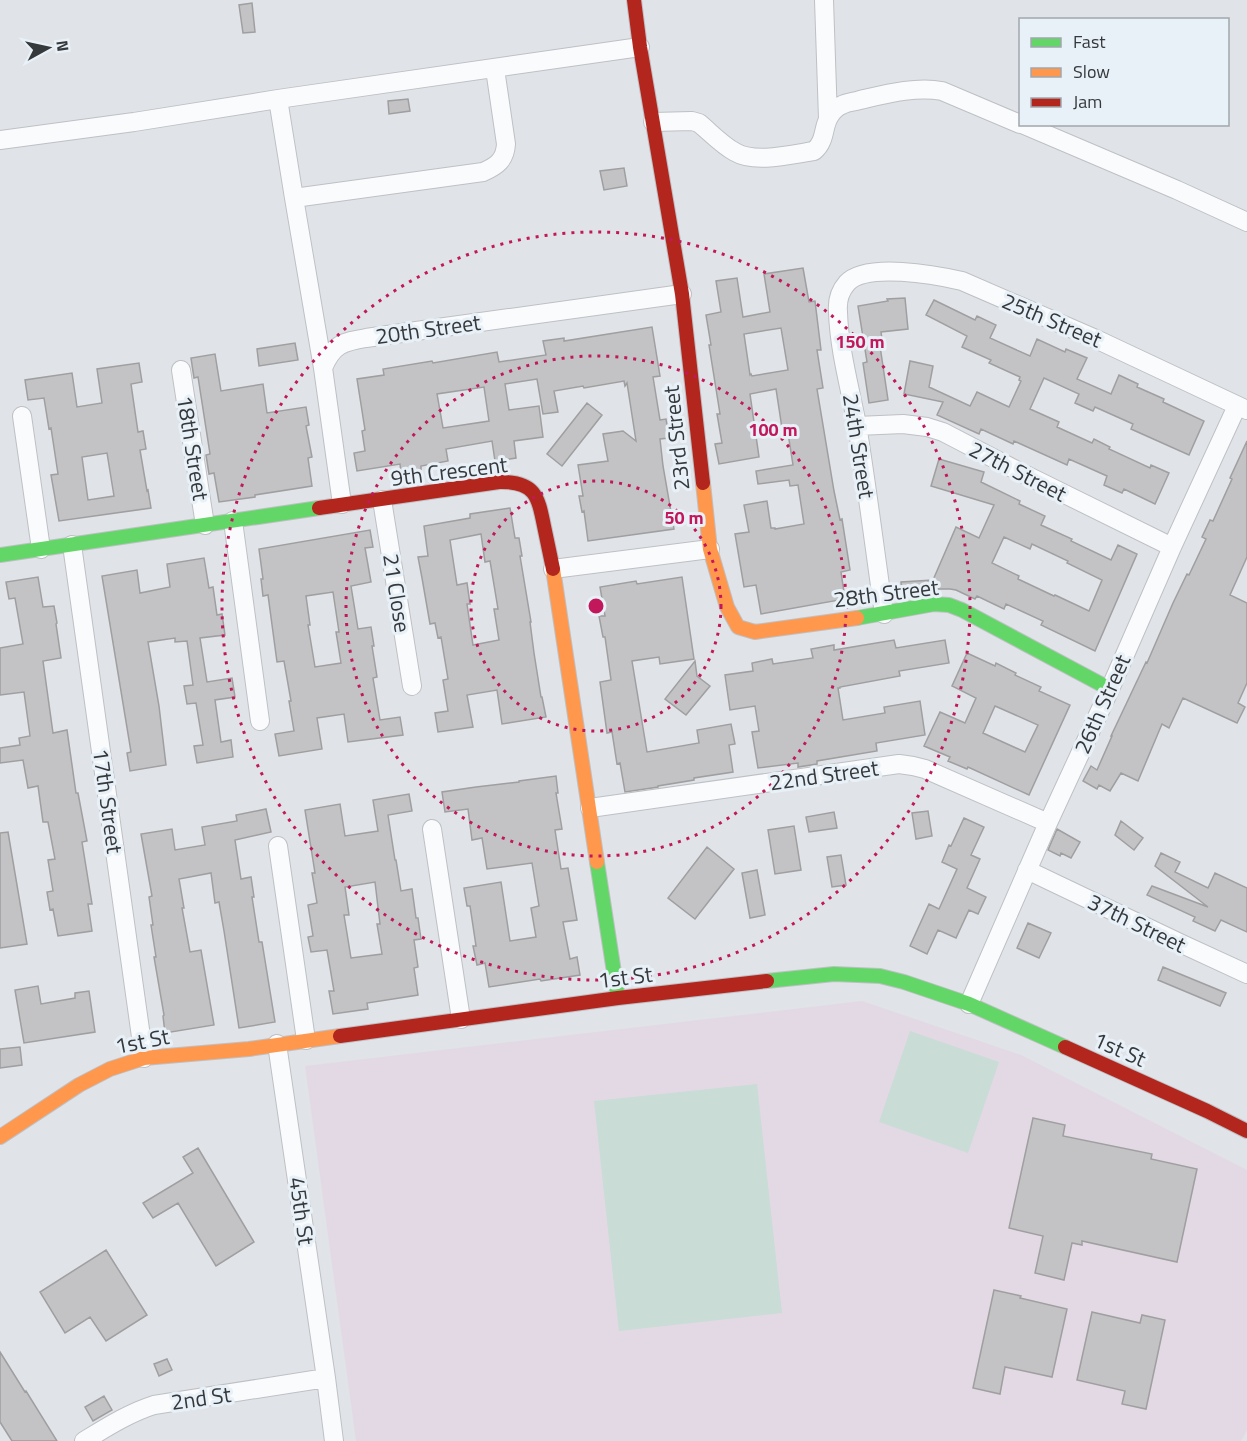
<svg xmlns="http://www.w3.org/2000/svg" width="1247" height="1441" font-family="'Titillium Web',sans-serif">
<style>
.education{fill:#e3d9e4}
.green{fill:#c9dcd5}
.building{fill:#c3c3c5;stroke:#9f9fa0;stroke-width:1.5;fill-rule:evenodd}
.lines{fill:none;stroke-linecap:round;stroke-linejoin:round}
.street-casing{stroke:#bec0c4;stroke-width:20}
.fast-casing{stroke:#bec0c4;stroke-width:16}
.slow-casing{stroke:#bec0c4;stroke-width:16}
.jam-casing{stroke:#bec0c4;stroke-width:16}
.street{stroke:#fafbfc;stroke-width:18}
.fast{stroke:#63d668;stroke-width:14}
.slow{stroke:#ff974d;stroke-width:14}
.jam{stroke:#b3261e;stroke-width:14}
.ring{fill:none;stroke:#c2185b;stroke-width:3;stroke-dasharray:3 6}
.labels{text-anchor:middle;dominant-baseline:central;stroke-width:6;stroke-linejoin:round;paint-order:stroke}
.street-label{font-size:22px;fill:#36393c;stroke:#e9f1f8}
.centre{fill:#c2185b;stroke:#e9f1f8;stroke-width:3}
.ring-label{font-size:18px;text-anchor:middle;font-weight:bold;fill:#c2185b;stroke:#e9f1f8;stroke-width:6;stroke-linejoin:round;paint-order:stroke}
</style>
<rect width="100%" height="100%" fill="#e0e3e8"/>
<path class="education" d="M862 1001 1021 1055 1247 1170V1430L1241 1441H356L305 1066Z"/>
<path class="green" d="M910 1031 999 1062 968 1153 879 1122Z
M757 1084 782 1313 619 1331 594 1101Z"/>
<path class="building" d="M252 3 255 32 243 33 239 5Z
M408 99 410 111 389 114 388 101Z
M624 168 627 186 604 190 600 171Z
M803 268 809 302 815 301 821 350H817L823 388 817 389 834 491 840 520 842 519 850 570 841 572 845 599 761 614 756 585 744 587 735 534 749 532 744 505 767 501 771 528H775V529L804 524 798 485 790 486 789 480 758 484 756 471 793 465 787 427 782 428 776 389 750 394 759 457 719 464 715 444 722 443 717 414H720L709 345H711L706 315 721 312 716 281 737 278 743 317 770 312 764 274ZM781 328 788 370 752 376 751 374 750 375 744 334Z
M905 298 908 329 881 332 883 346H880L888 400 869 403 863 363 867 362 858 306 888 301 887 299Z
M934 300 975 320 977 316 996 325 990 338 1030 356 1037 339 1065 352 1066 349 1087 358 1077 379 1111 394 1119 375 1138 384 1137 387 1164 399 1163 402 1204 421 1189 455 1131 429 1133 424 1095 407 1093 411 1075 403 1079 394 1044 378 1030 409 1059 422 1057 427 1092 443 1094 439 1110 447 1109 449 1150 468 1151 465 1169 473 1155 504 1124 489 1122 493 1104 485 1107 476 1069 459 1067 465 1014 441 1013 444 981 429 979 434 937 415 943 402 904 394 910 361 933 366 929 387 970 406 977 392 1009 407 1021 381 1019 380 1020 377 989 363 991 360 962 347 967 336 926 315Z
M652 327 660 376 653 377 660 420 666 419 669 438 660 439 663 466 674 529 588 541 584 511 582 512 579 496H583L578 465 608 461 603 434 623 431 636 441 627 383 625 386 624 381 584 388 583 386 554 391 558 412 543 414 537 379 505 384 509 410 539 406 543 437 514 441 516 458 495 461 492 441 446 449 448 461 421 466V470L401 473 400 464 357 471 354 453 365 451 362 431 365 430 357 379 384 375 383 369 432 361 433 363 497 352 499 362 546 355 543 341 564 338V341ZM484 387 489 421 443 428 437 394Z
M295 343 298 360 259 366 257 349Z
M215 354 221 391 263 384 267 413 306 407 309 425 306 426 312 457 308 458 312 486 255 495V497L219 502 214 473 209 474 206 455 210 454 198 377 194 378 191 358Z
M139 363 142 382 131 384 138 432 143 431 146 449 140 450 147 491 148 490 151 508 59 521 51 475 58 474 51 428 49 429 44 398 28 400 25 380 72 373 77 407 102 403 97 369ZM107 453 114 496 88 500 82 457Z
M587 403 602 415 562 466 547 454Z
M1247 441V557L1230 595 1247 603V683L1238 703 1245 707 1237 723 1183 698 1169 728 1162 724 1138 781 1121 773 1110 791 1099 785 1097 789 1083 781 1091 766 1097 770 1112 736H1111L1146 662 1147 663 1173 603 1187 574 1189 575 1206 539 1202 537 1210 520 1213 521 1232 479 1230 478Z
M939 459 984 472 981 482 1020 501 1019 504 1045 516 1041 525 1072 539 1071 541 1111 560 1118 545 1137 554 1095 651 1041 625 1043 621 1006 604 1004 609 977 596 975 599 956 590 950 589H931L902 594 901 582 933 580 956 527 979 538 994 505 931 486ZM1004 537 1030 549 1032 544 1068 561 1067 563 1102 580 1089 611 1055 595 1054 596 1018 579 1019 576 992 563Z
M510 508 515 538H519L522 556H520L531 622H530L534 653 541 697H542L546 717 502 724 497 690 467 695 473 727 438 732 435 713 448 711 443 680 448 679 441 637 438 638 435 623 430 624 422 578 418 557 428 556 424 526 470 518V514ZM481 534 485 562 490 561 498 609H494L499 640 473 645 467 604H470L467 583 457 585 450 540Z
M370 530 373 547 365 548 371 582 351 586 358 629 371 627 374 646H372L377 677 373 678 380 720 400 717 403 735 348 742 344 714 317 718 322 749 279 756 275 734 294 731 289 701H291L284 661 277 662 268 595 263 596 261 579H263L259 549ZM333 592 339 632H336L341 663 315 667 308 625H310L306 596Z
M204 558 209 588 213 587 217 615 222 614 225 635 200 638 207 682 232 678 235 697 215 700 221 742 231 740 233 757 197 763 194 746 203 745 196 703 187 704 184 686 193 685 187 641 175 642V638L148 642 159 706 166 765 130 771 127 753 131 752 102 576 137 570 140 593 170 587 167 564Z
M38 577 43 607 54 606 57 623 56 624 61 658 43 661 53 733 67 730 76 793H78L87 841 82 842 92 904H88L92 931 58 936 53 909 50 910 47 892 53 891 48 860 55 859 48 822H43L38 786 28 788 23 760 0 763V748L20 745 19 738 30 736 24 692 0 695V648L23 644 15 598 9 599 6 582Z
M682 577 694 659 660 664 659 657 632 661 647 752 699 743 697 730 731 724 735 744 729 745 733 772 694 778V780L658 786V787L625 792 620 763 617 764 612 732 607 733 600 682 611 680 605 637H603L599 616H605L600 587 636 581 637 584Z
M894 640 896 648 945 640 949 663 899 671 900 676 840 687V688H838L843 720 885 713 884 707 920 701 925 735 876 743 877 751 817 761V764L798 767V763L758 768 752 732 759 731 755 706 730 710 725 675 753 671 752 663 772 659 773 664 813 658 811 649 834 645V650Z
M967 653 995 666 996 663 1016 673 1015 675 1041 687 1039 691 1070 705 1029 795 968 767 967 769 948 761 950 757 924 746 940 712 965 723 976 698 952 686ZM995 706 1038 725 1025 752 983 733Z
M695 661 697 676 710 686 686 715 665 699Z
M556 776 558 793H556L562 829 555 830 561 869 568 868 577 920 563 922 570 959 577 957 580 975 541 981 540 979 489 987 485 963 477 965 473 946H476L470 906H467L464 888 501 882 510 941 536 937 531 908 539 906 532 863 487 869 482 838 472 840 468 809 445 812 442 792 476 787 519 782V781Z
M409 794 412 811 388 815 395 860H396L401 891 412 889 416 918H418L421 939 414 940 418 967 414 968 418 995 367 1003 368 1009 333 1014 329 991H334L327 950 311 952 308 937 313 936 308 905 317 903 312 873H315L305 810 340 804 345 836 378 831 373 800ZM375 882 380 924H377L382 954 351 958 344 915H349L345 887Z
M266 809 271 832 235 840 241 879 251 877 254 897H252L259 942H262L275 1022 239 1028 224 931 219 902 215 903 211 873 179 879 184 908H182L190 952 201 950 214 1025 165 1033 163 1016 164 1015 154 957H156L151 925H153L149 897 152 896 141 834 172 829 175 850 205 845 202 827 237 821 236 815Z
M928 811 932 836 916 839 912 813Z
M834 812 837 828 809 832 806 817Z
M964 818 984 827 971 855 980 859 967 888 986 897 978 914 969 910 956 938 938 930 927 954 910 946 929 904 939 909 957 869 942 862 949 845 951 846Z
M1121 821 1143 838 1134 850 1115 835Z
M794 826 801 870 775 874 768 830Z
M1057 829 1080 842 1071 858 1061 853 1060 856 1048 850Z
M8 832 27 944 0 948V833Z
M707 847 734 869 695 919 668 898Z
M1161 853 1180 862 1175 872 1208 888 1215 873 1247 888V932L1221 920 1215 931 1193 921 1195 917 1147 895 1152 886 1208 907 1155 866Z
M841 855 846 885 832 887 827 857Z
M757 870 765 915 750 918 742 873Z
M1028 923 1051 933 1039 958 1017 948Z
M1163 967 1226 993 1220 1006 1158 980Z
M38 986 41 1004 75 998V993L89 991 95 1032 24 1043 15 990Z
M20 1047 22 1065 0 1068V1049Z
M1033 1118 1065 1125 1063 1136 1152 1154 1151 1159 1197 1169 1177 1262 1082 1241V1245L1072 1243 1064 1280 1035 1273 1043 1236 1009 1228Z
M198 1148 254 1242 216 1266 178 1203 153 1218 143 1203 193 1173 183 1157Z
M106 1250 147 1315 106 1341 90 1317 65 1333 40 1292Z
M994 1290 1021 1296 1020 1298 1067 1309 1052 1377 1005 1367 1000 1394 973 1388Z
M1092 1312 1140 1323 1142 1315 1165 1320 1146 1409 1122 1404 1125 1391 1077 1380Z
M0 1352 25 1392 26 1391 57 1441H12L0 1422Z
M167 1359 172 1370 159 1376 154 1364Z
M104 1396 112 1410 93 1421 85 1407Z"/>
<g class="lines">
<defs>
<path id="street" d="M824 0 828 119
M278 99 294 198 323 368
M653 122 692 121 699 123C711 133 722 145 735 152 755 164 793 154 814 151 827 140 822 125 831 114 833 111 838 106 842 105 847 102 854 102 860 100 886 94 916 86 942 91L1020 124
M1022 124 1177 190 1247 222
M0 140 134 122 278 99 640 47
M294 198 483 172C497 166 505 160 506 144L495 69
M181 370 205 525
M22 416 41 549
M857 426 903 424 927 427 943 432 1016 470 1172 547
M382 500 412 686
M342 504 323 368C333 344 343 342 366 338L682 294
M233 521 260 721
M72 545 144 1058
M553 569 710 549
M884 614C875 551 867 487 857 425 850 388 839 349 838 312 837 301 839 292 847 283 866 262 936 275 962 281L1098 340 1247 410
M590 808 899 764 913 766 925 769 1048 823
M432 829 461 1019
M278 846 306 1040
M1027 870 1182 944 1247 974
M969 1004 1048 823 1110 689 1172 547 1237 406
M277 1044 326 1378 334 1441
M84 1441C107 1427 129 1413 154 1405L326 1378"/>
<path id="fast" d="M0 555 319 508
M857 618 934 604 949 605 962 610 1110 689
M597 862 618 998
M767 981 834 974 880 976 904 982 969 1004 1065 1047"/>
<path id="slow" d="M703 483 710 549 727 607 738 627 755 632 857 618
M553 569 597 862
M0 1137 79 1085 110 1069 144 1058 249 1049 340 1036"/>
<path id="jam" d="M634 0 640 47 682 294 703 483
M319 508 499 482C535 481 538 496 544 526 547 540 550 555 553 569
M340 1036 618 998 767 981
M1065 1047 1207 1111 1247 1131"/>
</defs>
<use href="#street" class="street-casing"/>
<use href="#fast" class="fast-casing"/>
<use href="#slow" class="slow-casing"/>
<use href="#jam" class="jam-casing"/>
<use href="#street" class="street"/>
<use href="#fast" class="fast"/>
<use href="#slow" class="slow"/>
<use href="#jam" class="jam"/>
</g>
<g class="ring">
<circle cx="596" cy="606" r="125"/>
<circle cx="596" cy="606" r="250"/>
<circle cx="596" cy="606" r="374"/>
</g>
<g class="labels">
<g class="street-label">
<text transform="translate(1052 320) rotate(23)">25th Street</text>
<text transform="translate(428 329) rotate(-8)">20th Street</text>
<text transform="translate(676 438) rotate(-96)">23rd Street</text>
<text transform="translate(859 446) rotate(81)">24th Street</text>
<text transform="translate(193 448) rotate(81)">18th Street</text>
<text transform="translate(449 471) rotate(-7)">9th Crescent</text>
<text transform="translate(1018 471) rotate(27)">27th Street</text>
<text transform="translate(397 593) rotate(81)">21 Close</text>
<text transform="translate(886 593) rotate(-7)">28th Street</text>
<text transform="translate(1102 704) rotate(-66)">26th Street</text>
<text transform="translate(824 775) rotate(-8)">22nd Street</text>
<text transform="translate(108 801) rotate(82)">17th Street</text>
<text transform="translate(1137 923) rotate(26)">37th Street</text>
<text transform="translate(625 977) rotate(-7)">1st St</text>
<text transform="translate(142 1041) rotate(-11)">1st St</text>
<text transform="translate(1120 1049) rotate(24)">1st St</text>
<text transform="translate(302 1211) rotate(82)">45th St</text>
<text transform="translate(201 1398) rotate(-8)">2nd St</text>
</g>
</g>
<circle cx="596" cy="606" r="9" class="centre"/>
<g class="ring-label">
<text x="860" y="348">150 m</text>
<text x="773" y="436">100 m</text>
<text x="684" y="524">50 m</text>
</g>
<rect x="1019" y="18" width="210" height="108" fill="#e9f1f8" stroke="#a1a7ad" stroke-width="1.5"/>
<rect x="1031" y="38" width="30" height="9" fill="#63d668" stroke="#a1a7ad" stroke-width="1.5"/>
<text x="1073" y="48" font-size="18" fill="#36393c">Fast</text>
<rect x="1031" y="68" width="30" height="9" fill="#ff974d" stroke="#a1a7ad" stroke-width="1.5"/>
<text x="1073" y="78" font-size="18" fill="#36393c">Slow</text>
<rect x="1031" y="98" width="30" height="9" fill="#b3261e" stroke="#a1a7ad" stroke-width="1.5"/>
<text x="1073" y="108" font-size="18" fill="#36393c">Jam</text>
<g transform="translate(48 48) rotate(82)" stroke="#e9f1f8" stroke-width="4.5" paint-order="stroke">
<path d="M0-4.5L10 22L0 15L-10 22Z" fill="#36393c"/>
<text y="-9" font-size="16" font-weight="bold" text-anchor="middle" fill="#36393c">N</text>
</g>
</svg>
